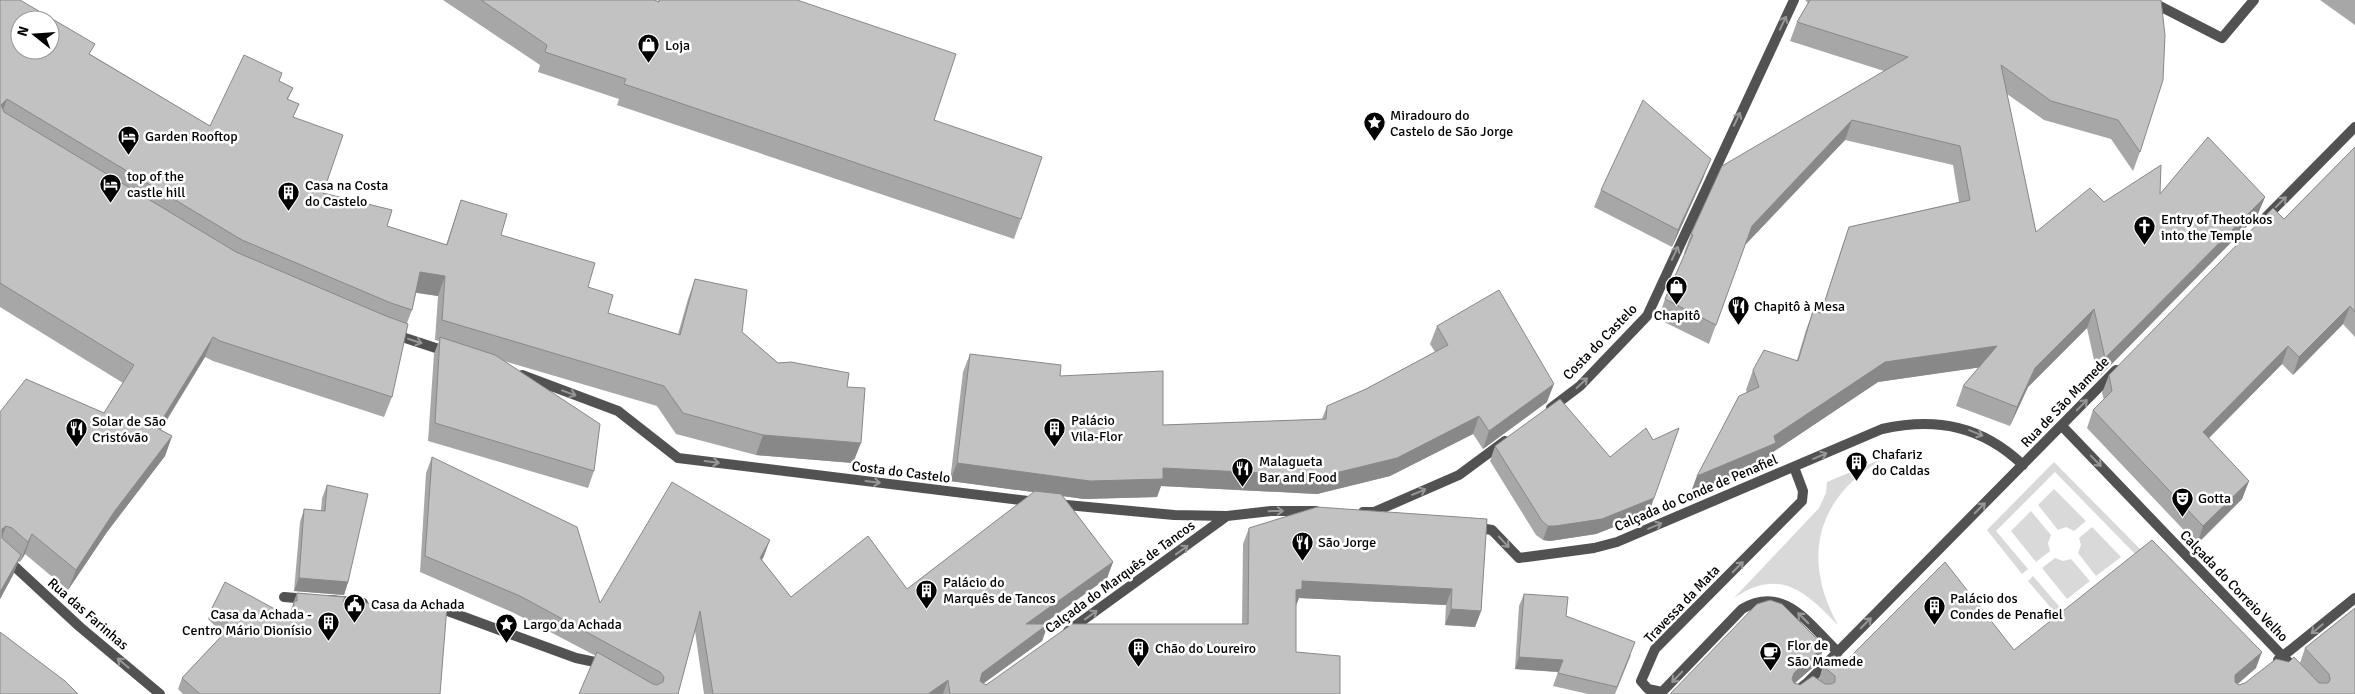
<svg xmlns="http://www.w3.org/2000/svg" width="2355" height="694" font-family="Signika,sans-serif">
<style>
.green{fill:#d9d9d9}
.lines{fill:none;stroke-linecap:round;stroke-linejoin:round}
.street{stroke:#525252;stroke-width:10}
.wall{fill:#a7a7a7}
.shaded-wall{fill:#888}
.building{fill:#c2c2c2;stroke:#888;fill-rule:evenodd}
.oneway{stroke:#979797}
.labels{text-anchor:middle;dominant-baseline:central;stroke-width:5;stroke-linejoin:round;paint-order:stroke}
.poi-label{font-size:14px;fill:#000;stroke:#fff;text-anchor:start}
.street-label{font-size:14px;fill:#000;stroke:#fff}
</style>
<rect width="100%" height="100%" fill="#fff"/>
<path class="green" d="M1891 455C1819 491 1799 555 1838 625 1805 592 1781 567 1734 598L1819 508 1826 493 1827 482Z
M2054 462 2147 556 2063 622 2028 581 2033 576 2064 612 2136 555 2055 472 1996 531 2028 569 2022 574 1987 530Z
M2054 489 2086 521 2074 531 2066 527 2058 530 2038 505Z
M2031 511 2051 535 2048 543 2050 551 2036 562 2011 531Z
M2092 527 2121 557 2096 576 2078 553 2081 545 2079 538Z
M2055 558 2063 561 2071 559 2090 581 2067 599 2042 568Z"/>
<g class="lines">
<path class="street" d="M2148 0 2222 38 2254 0
M2266 217 2355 127
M393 334 448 352
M522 375 618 411 678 458 1037 502
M1551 408 1580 386 1647 316 1794 0
M2062 426 2297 671
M1794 467 1803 491 1802 501 1655 649 1641 681 1648 689 1662 692 1742 609C1785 584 1809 625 1838 652
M1056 504 1174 515 1227 516 1271 511H1316
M1363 512H1374L1459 475 1505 441
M1474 527 1492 530 1519 558 1594 548 1617 542 1882 429C1937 417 1982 426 2023 465
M0 553 80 627 160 694
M284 597 308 599
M330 600 363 603
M434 609 445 610 576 658 595 662 604 668
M1068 631 1227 516
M2278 660 2355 598
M1793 694 1807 683 2116 370"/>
</g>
<path class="wall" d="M0 0 210 126 279 81 293 88 288 99 294 118 323 193 387 226 446 245 461 200 501 235 588 287 608 313 678 334 688 299 695 279 742 332 778 363 847 387 853 463 756 455 676 434 657 406 504 361 594 471 588 488 428 441 434 354 439 341 435 340 438 296 416 293 412 310 407 323 392 397 384 417 213 361 205 357 161 430 172 436 165 456 107 532 68 590 25 554 20 562 18 561 13 575 0 599V412L104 413 123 383 0 307Z
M443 0H654L658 1 659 0H797L934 120 1021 219 1014 239 617 105 619 99 538 72 540 65Z
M1805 0H2161L2140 152 2133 171 2111 139 2044 120 2007 94 2036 232 2104 202 2160 194 2265 197 2257 216 2098 378 2087 328 2028 387 2010 426 1956 406 1963 386 1979 367 1878 382 1773 452 1769 462 1690 495 1697 476 1747 393 1746 390 1753 370 1797 360 1806 330 1813 311 1821 312 1842 247 1849 227 1959 202 1953 165 1845 140 1745 245 1709 344 1658 319 1665 299 1685 254 1684 253 1691 234 1884 71 1790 41 1797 22 1808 3Z
M2320 0H2355V25Z
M2355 147V337L2343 324 2293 375 2282 364 2209 438 2249 481 2242 499 2197 544 2087 428 2093 410 2104 400 2102 393 2109 375 2284 219Z
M1704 176 1672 247 1594 207 1601 190Z
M1437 326 1547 402 1483 449 1473 434 1390 476 1317 494 1161 486 1157 497 1084 499 1063 496 1113 562 1107 578 1043 624H1048L1042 641 983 683 986 685 1242 624 1243 544 1249 528 1487 519 1481 611 1475 627 1445 625 1446 605 1299 598 1296 604V652L1340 694H704L695 631 678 694H579L596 656 514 613 420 572 426 473 432 457 600 603 764 556 762 560 791 597 907 589 1034 492 950 481 963 372 970 354 1060 376 1163 425 1322 419 1327 406 1366 389 1435 352 1430 344Z
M1495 446 1649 513 1596 534 1550 541 1543 540 1536 535 1490 461Z
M327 485 348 582 344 595 294 591 300 522 304 509 321 511 322 498Z
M297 593 343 602 440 694H183L178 689 182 678 223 634 208 619 212 608 290 617V612Z
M1524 594 1566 616 1631 655 1615 694H1588L1553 686 1558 672 1515 669 1519 606Z
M1824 646 1819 662 1795 683 1800 685 1819 679 1823 666 2014 650 2256 668 2238 684 2239 685 2245 683 2289 662 2300 663 2305 648 2355 694H1670Z"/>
<path class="shaded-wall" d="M7 99 0 118 1 105Z
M1852 120 1845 140 1745 245 1752 226Z
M1711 159 1704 176 1672 247 1678 230Z
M2265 197 2257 216 2098 378 2105 358Z
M420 272 445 276 438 296 413 292Z
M2350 306 2343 324 2293 375 2299 357Z
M2094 309 2087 328 2028 387 2010 426 2017 407 2035 368Z
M213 337 205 357 149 448 157 428Z
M1997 346 1990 366 1878 382 1773 452 1769 462 1690 495 1697 476 1774 436 1885 362Z
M2288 346 2282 364 2197 450 2203 432Z
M1554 384 1547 402 1483 449 1489 431Z
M1479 416 1473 434 1390 476 1317 494 1161 486 1157 497 1084 499 950 481 957 463 1163 468Z
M763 435 861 443 853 463 756 455Z
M172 436 165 456 107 532 68 590 76 570 114 512Z
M2249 481 2242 499 2197 544 2203 526Z
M1654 498 1649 513 1596 534 1550 541 1543 540 1548 526Z
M6 526 0 542 2 529Z
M32 534 25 554 20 562 28 542Z
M770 540 764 556 754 574 760 558Z
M21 555 13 575 0 599V592Z
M1113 562 1107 578 1020 641 1026 624Z
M299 578 348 582 344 595 294 591Z
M1302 581 1452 589 1446 605 1299 598 1296 606V590Z
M1451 609 1481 611 1475 627 1445 625Z
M1048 624 1042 641 976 689 982 673Z
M1824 646 1819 662 1788 689 1794 673Z
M2262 652 2256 668 2229 691 2235 675Z
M1519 657 1563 660 1559 672 1515 669Z
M948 680 943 694H928Z"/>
<path class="building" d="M0 0H20L95 44 89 54 210 126 244 55 282 73 279 81 293 88 287 99 299 104 293 117 343 135 323 193 392 210 387 226 447 245 461 200 507 214 501 235 595 263 588 287 613 295 608 313 680 335 695 279 747 290 742 332 778 363 791 362 849 373 847 387 865 388 861 443 763 435 683 413 664 386 442 320 445 276 420 272 412 310 391 303 242 240 7 99 1 105 4 112 236 252 386 316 408 324 392 397 220 341 213 337 157 428 172 436 114 512 76 570 32 534 28 542 12 528 6 526 2 529V538L21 555 0 592V412L26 379 104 413 134 365 0 283ZM20 20H50V50H20Z
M481 0H654L659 2V0H797L956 54 934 120 1042 157 1021 219 624 84 626 79 545 52 547 45Z
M1810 0H2161L2165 35 2163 80 2140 152 2118 120 2051 101 2001 65 2036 232 2090 188 2104 202 2161 165 2160 194 2208 137 2265 197 2105 358 2094 309 2035 368 2017 407 1963 386 1997 346 1885 362 1774 436 1776 443 1697 476 1739 396 1759 387 1753 370 1764 350 1798 361 1813 311 1821 313 1849 227 1970 200 1960 146 1852 120 1752 226 1716 325 1665 299 1693 235 1691 234 1722 166 1908 57 1797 22Z
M1643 100 1711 159 1678 230 1601 190Z
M2355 147V312L2350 306 2299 357 2288 346 2203 432 2249 481 2203 526 2093 410 2112 391 2109 375 2273 208 2284 219Z
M1499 290 1554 384 1489 431 1479 416 1397 458 1323 476 1163 468V479L1090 481 957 463 970 354 1061 365 1060 376 1163 371V425L1326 419 1327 406 1366 389 1448 345 1437 326Z
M440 337 495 355 600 424 594 471 435 423Z
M1560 399 1610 457 1646 428 1653 440 1679 428 1654 498 1602 519 1555 526H1548L1542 521 1495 446Z
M432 457 577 527 600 603 672 482 770 540 760 558 791 597 868 536 907 589 1035 491 1061 494 1113 562 1026 624H1048L982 673 980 681 986 685 1072 624H1248L1249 528 1317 507 1487 519 1481 611 1451 609 1452 589 1302 581V589L1296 590V652L1340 656V694H950L948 680 928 694H713L700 611 678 694H579L597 652 653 684 657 685 663 682 664 677 660 672 520 596 425 556Z
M327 485 368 494 348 582 299 578 304 509 325 511Z
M2152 540 2262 652 2235 675V682L2239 685 2245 683 2276 659 2289 662 2294 657 2319 683H2328L2330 680 2329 674 2305 648 2355 608V694H1670L1757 604 1770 600 1782 604 1824 646 1794 673 1792 679 1794 683 1800 685 1813 676 1825 684H1831L1835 682V676L1823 666 1834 655 1843 664 1945 562 2014 650Z
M225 582 293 619 294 601H297V593L345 597 343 602 447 606 440 694H200L182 678 231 626 212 608Z
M1524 594 1568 597 1566 616 1635 642 1617 687 1558 673 1563 660 1519 657Z
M0 632 65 681 78 694H0Z"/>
<defs><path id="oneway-shaft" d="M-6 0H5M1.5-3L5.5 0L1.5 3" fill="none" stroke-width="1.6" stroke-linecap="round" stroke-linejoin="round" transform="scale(1.25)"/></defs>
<g class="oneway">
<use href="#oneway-shaft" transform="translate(1783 23) rotate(-65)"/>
<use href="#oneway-shaft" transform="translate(1737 119) rotate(-65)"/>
<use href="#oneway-shaft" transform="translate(2281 202) rotate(-45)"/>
<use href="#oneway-shaft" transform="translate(1675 253) rotate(-65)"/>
<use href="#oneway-shaft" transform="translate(415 341) rotate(18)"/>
<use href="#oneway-shaft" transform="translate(1582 383) rotate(-43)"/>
<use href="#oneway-shaft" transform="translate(569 393) rotate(20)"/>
<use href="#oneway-shaft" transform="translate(2082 405) rotate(-46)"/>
<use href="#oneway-shaft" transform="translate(1976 433) rotate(22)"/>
<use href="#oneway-shaft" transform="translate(1820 456) rotate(-23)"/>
<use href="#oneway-shaft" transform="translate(2096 461) rotate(46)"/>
<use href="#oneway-shaft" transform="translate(712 462) rotate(7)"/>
<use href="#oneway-shaft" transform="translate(873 482) rotate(7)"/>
<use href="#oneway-shaft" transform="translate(1419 492) rotate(-23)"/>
<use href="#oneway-shaft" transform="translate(1980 508) rotate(-45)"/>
<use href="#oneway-shaft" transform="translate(1276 511) rotate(-1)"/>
<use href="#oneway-shaft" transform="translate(1655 526) rotate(-23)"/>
<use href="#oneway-shaft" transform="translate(1504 542) rotate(47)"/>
<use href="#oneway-shaft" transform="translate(1182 550) rotate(-36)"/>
<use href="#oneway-shaft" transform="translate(1738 567) rotate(-45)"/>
<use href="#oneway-shaft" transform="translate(1091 615) rotate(-36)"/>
<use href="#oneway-shaft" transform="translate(1803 618) rotate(-135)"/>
<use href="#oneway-shaft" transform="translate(1866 623) rotate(-45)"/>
<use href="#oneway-shaft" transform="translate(2317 629) rotate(141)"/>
<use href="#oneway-shaft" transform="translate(123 663) rotate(-140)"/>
<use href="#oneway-shaft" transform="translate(1677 677) rotate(134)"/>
</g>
<defs>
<symbol id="shop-pin" viewBox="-11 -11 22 30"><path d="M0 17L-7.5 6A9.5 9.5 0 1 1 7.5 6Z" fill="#000" stroke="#fff"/><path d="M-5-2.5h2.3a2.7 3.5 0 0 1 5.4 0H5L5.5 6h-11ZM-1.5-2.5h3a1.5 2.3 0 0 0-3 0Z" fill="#fff"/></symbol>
<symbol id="sight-pin" viewBox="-11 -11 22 30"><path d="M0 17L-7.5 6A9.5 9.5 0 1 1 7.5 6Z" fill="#000" stroke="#fff"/><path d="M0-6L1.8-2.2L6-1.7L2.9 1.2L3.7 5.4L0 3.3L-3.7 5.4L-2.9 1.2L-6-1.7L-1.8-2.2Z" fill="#fff"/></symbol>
<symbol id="hotel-pin" viewBox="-11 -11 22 30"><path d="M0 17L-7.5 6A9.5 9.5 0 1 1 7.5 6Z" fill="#000" stroke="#fff"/><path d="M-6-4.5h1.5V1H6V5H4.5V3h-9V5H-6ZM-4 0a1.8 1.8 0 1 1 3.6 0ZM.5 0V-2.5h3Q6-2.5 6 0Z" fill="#fff"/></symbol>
<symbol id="building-pin" viewBox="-11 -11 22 30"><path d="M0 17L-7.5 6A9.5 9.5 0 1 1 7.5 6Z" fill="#000" stroke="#fff"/><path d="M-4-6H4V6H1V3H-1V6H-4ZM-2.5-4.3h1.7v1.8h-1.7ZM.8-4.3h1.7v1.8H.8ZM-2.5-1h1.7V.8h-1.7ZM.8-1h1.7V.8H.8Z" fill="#fff"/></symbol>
<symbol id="church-pin" viewBox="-11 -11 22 30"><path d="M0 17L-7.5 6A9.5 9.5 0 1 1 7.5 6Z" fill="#000" stroke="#fff"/><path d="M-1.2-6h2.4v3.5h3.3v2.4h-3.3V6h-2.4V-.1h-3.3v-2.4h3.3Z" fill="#fff"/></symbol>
<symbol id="restaurant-pin" viewBox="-11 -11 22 30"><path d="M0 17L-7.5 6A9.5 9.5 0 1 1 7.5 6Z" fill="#000" stroke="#fff"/><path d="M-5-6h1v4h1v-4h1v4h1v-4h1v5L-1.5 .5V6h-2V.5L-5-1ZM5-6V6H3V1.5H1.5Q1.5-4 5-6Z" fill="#fff"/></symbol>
<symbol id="theatre-pin" viewBox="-11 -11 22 30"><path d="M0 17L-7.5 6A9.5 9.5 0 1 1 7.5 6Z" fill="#000" stroke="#fff"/><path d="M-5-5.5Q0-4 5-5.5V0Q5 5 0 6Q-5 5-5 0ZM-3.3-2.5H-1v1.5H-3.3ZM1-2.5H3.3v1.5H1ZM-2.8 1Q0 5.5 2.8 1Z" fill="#fff"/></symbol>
<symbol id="civic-pin" viewBox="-11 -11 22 30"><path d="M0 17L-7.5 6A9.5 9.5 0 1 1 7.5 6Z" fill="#000" stroke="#fff"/><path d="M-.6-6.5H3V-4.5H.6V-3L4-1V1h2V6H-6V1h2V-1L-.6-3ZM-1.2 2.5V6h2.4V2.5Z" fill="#fff"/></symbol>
<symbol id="cafe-pin" viewBox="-11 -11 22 30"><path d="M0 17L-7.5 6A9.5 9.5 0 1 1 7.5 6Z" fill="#000" stroke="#fff"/><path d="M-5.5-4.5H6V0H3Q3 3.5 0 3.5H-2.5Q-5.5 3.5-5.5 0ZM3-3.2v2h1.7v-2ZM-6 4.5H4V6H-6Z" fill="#fff"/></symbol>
</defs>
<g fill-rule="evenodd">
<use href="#shop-pin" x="636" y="32" width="25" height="34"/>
<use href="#sight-pin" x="1362" y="110" width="25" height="34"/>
<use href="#hotel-pin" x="116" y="124" width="25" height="34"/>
<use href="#hotel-pin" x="98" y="172" width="25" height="34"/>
<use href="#building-pin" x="276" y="180" width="25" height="34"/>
<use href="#church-pin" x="2132" y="214" width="25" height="34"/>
<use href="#shop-pin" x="1664" y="274" width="25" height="34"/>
<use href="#restaurant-pin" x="1726" y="294" width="25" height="34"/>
<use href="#building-pin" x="1042" y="416" width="25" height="34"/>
<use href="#restaurant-pin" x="64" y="416" width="25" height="34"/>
<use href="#building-pin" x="1844" y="450" width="25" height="34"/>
<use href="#restaurant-pin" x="1230" y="456" width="25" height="34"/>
<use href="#theatre-pin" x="2170" y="486" width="25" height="34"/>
<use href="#restaurant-pin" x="1290" y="530" width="25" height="34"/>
<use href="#building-pin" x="914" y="578" width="25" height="34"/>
<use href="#civic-pin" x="342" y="592" width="25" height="34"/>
<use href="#building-pin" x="1922" y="594" width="25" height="34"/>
<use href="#building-pin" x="316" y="610" width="25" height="34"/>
<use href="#sight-pin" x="494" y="612" width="25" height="34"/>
<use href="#building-pin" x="1126" y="636" width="25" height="34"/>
<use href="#cafe-pin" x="1758" y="640" width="25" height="34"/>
</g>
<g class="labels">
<g class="poi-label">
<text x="665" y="45">Loja</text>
<text x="1390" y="115">Miradouro do<tspan x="1390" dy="16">Castelo de São Jorge</tspan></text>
<text x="145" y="136">Garden Rooftop</text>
<text x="127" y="176">top of the<tspan x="127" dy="16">castle hill</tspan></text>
<text x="305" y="185">Casa na Costa<tspan x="305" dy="16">do Castelo</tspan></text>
<text x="2161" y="219">Entry of Theotokos<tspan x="2161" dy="16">into the Temple</tspan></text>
<text x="1754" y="306">Chapitô à Mesa</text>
<text x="1677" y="315" text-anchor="middle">Chapitô</text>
<text x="1071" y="420">Palácio<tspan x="1071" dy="16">Vila-Flor</tspan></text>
<text x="92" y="421">Solar de São<tspan x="92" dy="16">Cristóvão</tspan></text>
<text x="1872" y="454">Chafariz<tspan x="1872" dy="16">do Caldas</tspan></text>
<text x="1259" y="461">Malagueta<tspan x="1259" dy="16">Bar and Food</tspan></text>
<text x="2198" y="498">Gotta</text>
<text x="1318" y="542">São Jorge</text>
<text x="943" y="582">Palácio do<tspan x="943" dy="16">Marquês de Tancos</tspan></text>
<text x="1950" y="598">Palácio dos<tspan x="1950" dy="16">Condes de Penafiel</tspan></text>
<text x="371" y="604">Casa da Achada</text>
<text x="312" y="614" text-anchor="end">Casa da Achada -<tspan x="312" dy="16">Centro Mário Dionísio</tspan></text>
<text x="523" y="624">Largo da Achada</text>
<text x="1787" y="645">Flor de<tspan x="1787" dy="16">São Mamede</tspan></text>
<text x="1155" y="648">Chão do Loureiro</text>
</g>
<g class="street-label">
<text transform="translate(1600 342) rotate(-46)">Costa do Castelo</text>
<text transform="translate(2065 402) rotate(-46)">Rua de São Mamede</text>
<text transform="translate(901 472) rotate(7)">Costa do Castelo</text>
<text transform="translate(1696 493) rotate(-23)">Calçada do Conde de Penafiel</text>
<text transform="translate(1120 577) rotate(-36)">Calçada do Marquês de Tancos</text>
<text transform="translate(2234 586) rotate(46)">Calçada do Correio Velho</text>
<text transform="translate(1682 604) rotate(-46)">Travessa da Mata</text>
<text transform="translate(88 614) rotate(41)">Rua das Farinhas</text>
</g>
</g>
<g transform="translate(35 35) rotate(287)"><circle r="24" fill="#ffffff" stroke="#999999"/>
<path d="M0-4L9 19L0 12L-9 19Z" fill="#000000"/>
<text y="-8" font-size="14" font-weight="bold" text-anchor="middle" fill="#000000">N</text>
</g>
</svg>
